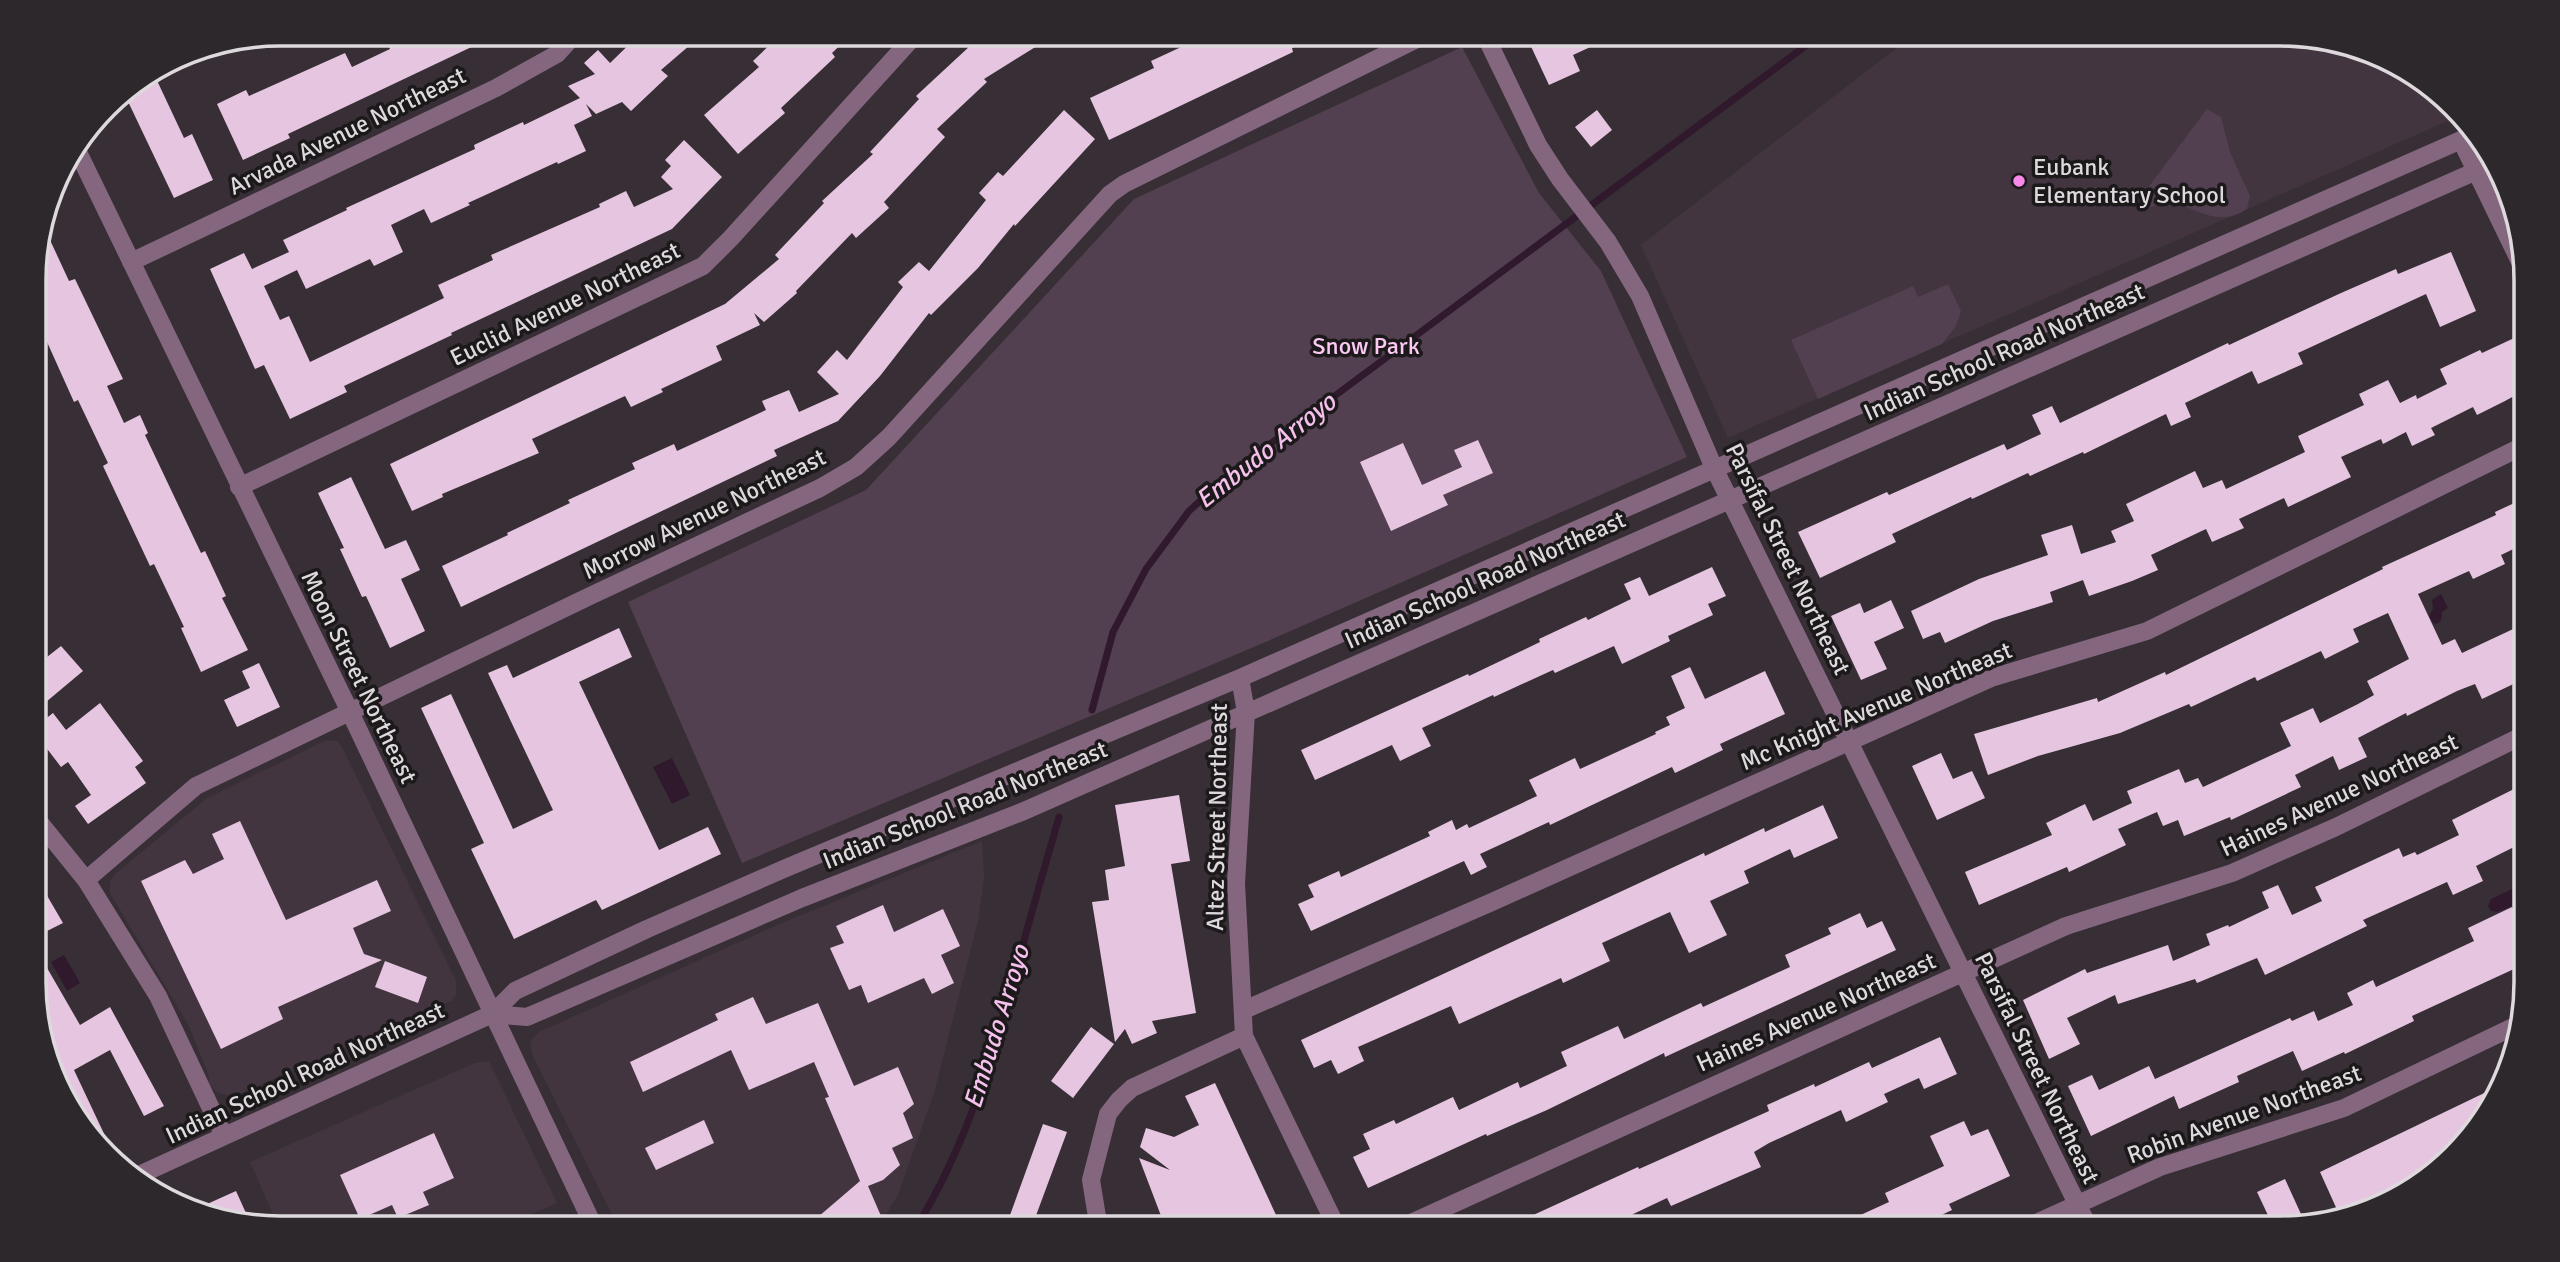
<svg xmlns="http://www.w3.org/2000/svg" width="2560" height="1262" font-family="Signika,sans-serif">
<style>
.built{fill:#423540}
.green{fill:#523f4f}
.water{fill:#30182d}
.lines{fill:none;stroke-linecap:round;stroke-linejoin:round}
.stream{stroke:#30182d;stroke-width:7}
.building{fill:#e6c5e0}
.minor{stroke:#84677f;stroke-width:18}
.poi-dot{fill:#f888ea;stroke:#1c191b;stroke-width:2.5}
.labels{text-anchor:middle;dominant-baseline:central;stroke-width:7;stroke-linejoin:round;paint-order:stroke}
.street-label{font-size:24px;fill:#ded9dd;stroke:#1c191b}
.poi-label{font-size:24px;fill:#ded9dd;stroke:#1c191b;text-anchor:start}
.park-label{font-size:24px;fill:#fdc9f4;stroke:#1c191b}
.water-label{font-size:26px;font-style:italic;fill:#f5c1ec;stroke:#1c191b}
.rim{fill:none;stroke:#ded9dd;stroke-width:3.5}
</style>
<rect width="100%" height="100%" fill="#372f35"/>
<path class="built" d="M1916 33H2280L2389 58 2459 116 1728 438 1641 245Z
M327 740 337 741 341 745 456 981V995L451 1001 233 1097 217 1092 209 1084V1076L189 1026 110 893V881L115 874 207 798Z
M982 841 984 878 978 921 934 1093 898 1195 877 1229H619L533 1056 530 1043 532 1039 539 1032 782 923Z
M489 1061 557 1203 498 1229 279 1228 250 1162 475 1063Z"/>
<path class="green" d="M1462 47 1539 193 1601 271 1687 457 1261 644 742 863 628 602 866 490 1134 199Z
M2207 109 2221 117 2230 152 2250 196 2247 209C2221 227 2196 211 2170 199L2149 208 2144 193Z
M1948 284 1961 311 1956 326 1942 344 1818 399 1791 340 1913 286 1918 297Z"/>
<path class="water" d="M2441 594 2448 608 2442 612 2441 621 2437 624 2433 623 2429 616 2433 609 2432 600Z
M672 758 690 795 672 804 653 767Z
M2512 889 2518 897 2526 893 2527 911 2521 912 2512 906 2497 912 2491 911 2488 906 2491 899Z
M64 955 80 983 67 991 51 962Z"/>
<g class="lines">
<path class="stream" d="M1092 710 1113 632 1146 569 1189 511 1231 473 1823 33
M915 1229C968 1145 994 1050 1020 956 1032 909 1046 863 1059 817"/>
</g>
<path class="building" d="M383 33H501L288 134 290 138 243 160 217 104 246 90 249 96 345 53 352 67 390 49Z
M641 33H704L661 70 668 76 631 111 622 102 596 114 586 104 592 116 574 125 586 151 558 164 557 162 468 203 470 205 431 223 424 209 391 225 403 252 374 266 370 259 306 289 297 270 264 286 280 320 289 316 310 362 444 298 438 285 493 260 491 255 600 207 599 204 626 191 634 207 673 189 661 177 671 166 665 160 684 140 722 177 672 229 451 333 452 335 344 386 347 392 290 419 264 365 255 369 210 269 244 253 252 269 289 252 283 240 347 210 346 208 475 149 474 145 523 122 524 125 580 98 568 86 595 74 584 63 598 50 610 63Z
M782 33H853L832 53 835 57 781 108 785 113 738 154 704 115 759 67 753 61Z
M984 33H1058L984 79 987 82 937 129 945 137 884 202 889 208 856 238 852 233 796 291 797 293 764 322 754 313 760 325 716 346 722 360 661 389 663 392 631 407 625 396 532 439 539 453 442 494 443 497 412 511 390 464 725 304 779 259 775 255 824 203 822 201 873 154 870 152 919 99 916 96Z
M1227 33H1323L1292 48 1293 52 1109 140 1090 98 1154 68 1151 61 1207 35 1210 41Z
M1542 33H1621L1573 55 1580 71 1549 85 1528 40Z
M153 72 184 138 192 134 213 180 174 198 123 91Z
M1064 110 1095 139 1015 226 1014 224 978 268 931 315 929 313 880 376 838 421 774 450 777 456 461 607 442 566 508 535 507 533 570 503 568 500 635 469 632 463 674 444 677 451 766 410 762 401 789 390 799 412 839 394 817 372 837 350 847 360 903 287 898 282 919 262 929 271 986 200 979 193 998 172 1003 176Z
M1597 110 1612 130 1591 147 1575 127Z
M44 227 69 281 75 279 123 379 107 386 124 423 140 415 148 433 145 435 201 553 205 551 226 596 222 598 248 650 201 672 181 628 184 627 154 564 150 566 103 466 108 463 78 400 74 402 34 313V263Z
M2451 252 2476 311 2440 327 2426 294 2298 353 2303 364 2258 384 2252 371 2185 403 2191 417 2171 426 2166 414 2084 454 2083 452 2030 476 2028 473 1972 499 1971 497 1892 534 1896 542 1820 578 1798 532 1887 492 1889 495 2004 444 2007 450 2041 434 2032 415 2052 406 2060 423 2228 343 2229 345 2341 293 2396 269 2398 274Z
M2525 333V390L2505 401 2477 415 2473 407 2431 428 2435 435 2412 446 2406 432 2383 444 2381 439 2341 457 2351 477 2288 507 2284 498 2239 519 2244 528 2212 542 2206 529 2151 555 2158 570 2132 581 2089 596 2083 580 2050 592 2053 602 1993 621 1945 643 1940 632 1923 639 1911 611 1979 579 2048 555 2041 535 2072 525 2081 554 2116 542 2111 531 2134 521 2126 504 2195 471 2203 488 2222 480 2226 489 2305 452 2298 436 2364 405 2359 394 2388 380 2400 403 2416 395 2417 399 2447 384 2440 369 2480 350 2482 353Z
M1478 440 1493 473 1443 495 1448 505 1391 531 1360 462 1403 443 1422 485 1462 467 1454 450Z
M351 477 385 549 406 540 420 570 401 579 425 631 390 648 366 596 362 597 340 549 344 548 318 493Z
M2525 498 2526 543 2501 555 2505 564 2473 579 2469 571 2418 594 2442 645 2455 639 2462 653 2526 623V678L2482 699 2475 684 2457 691 2407 716 2406 713 2358 738 2367 757 2339 770 2333 756 2295 775 2301 787 2231 820 2230 817 2184 836 2178 820 2163 826 2157 812 2118 829 2126 845 2069 872 2067 867 1979 905 1965 872 2052 835 2046 823 2085 804 2093 821 2132 803 2127 791 2179 769 2185 783 2198 778 2203 787 2291 746 2280 723 2313 708 2320 723 2358 704 2374 695 2367 681 2409 659 2388 613 2353 629 2359 642 2325 659 2321 651 2257 681 2255 677 2191 707 2189 704 2120 733 2038 756 1988 775 1974 734 2097 698 2098 702 2165 672 2166 675 2383 569 2382 567 2496 515 2495 512Z
M1712 567 1726 596 1708 604 1713 615 1668 636 1670 641 1622 664 1614 646 1555 673 1553 670 1494 697 1493 695 1422 728 1431 746 1400 761 1392 745 1315 780 1301 750 1468 674 1469 676 1540 642 1539 639 1586 617 1588 620 1631 599 1624 584 1640 577 1649 596Z
M1891 600 1904 628 1874 642 1887 669 1861 680 1831 616 1860 603 1864 613Z
M619 628 632 657 579 682 659 850 708 827 721 854 602 910 596 900 514 939 471 849 484 843 421 708 451 694 513 829 553 810 488 673 507 665 513 678Z
M35 642 47 657 61 646 83 671 46 702 35 688Z
M259 663 280 707 237 727 224 700 250 688 242 671Z
M1690 667 1705 699 1765 671 1785 714 1720 744 1723 750 1675 773 1672 767 1550 825 1549 822 1480 854 1487 867 1471 875 1464 861 1311 931 1298 904 1314 897 1308 885 1339 871 1341 877 1430 836 1428 832 1452 820 1456 830 1467 824 1469 828 1537 796 1529 780 1575 758 1580 769 1656 734 1655 732 1670 725 1666 717 1685 708 1671 676Z
M100 703 143 761 135 767 146 783 88 824 75 806 91 795 68 762 61 767 35 733V727L53 713 66 730Z
M1941 753 1953 779 1972 771 1985 798 1937 820 1912 766Z
M2526 783V841L2476 866 2483 881 2453 895 2447 882 2363 920 2367 926 2265 975 2257 958 2197 983 2195 979 2118 1004 2115 995 2067 1018 2080 1044 2049 1059 2023 1000 2085 969 2087 973 2168 945 2173 961 2210 945 2206 934 2228 925 2229 927 2269 908 2262 892 2278 885 2292 915 2322 901 2315 887 2399 848 2403 857 2415 852 2417 855 2459 835 2452 820Z
M1179 795 1190 861 1171 864 1196 1013 1152 1021 1157 1033 1132 1044 1125 1029 1115 1042 1092 902 1109 900 1105 870 1125 866 1115 805Z
M1823 805 1838 838 1794 858 1790 849 1744 871 1749 883 1710 901 1727 935 1689 953 1670 912 1602 943 1610 961 1563 983 1561 978 1459 1024 1451 1006 1358 1047 1364 1061 1338 1074 1331 1060 1314 1068 1301 1040 1704 853 1705 856 1764 828 1765 832Z
M240 821 286 920 377 880 391 911 353 928 364 954 382 960 278 1007 283 1019 221 1049 141 881 185 860 193 874 224 859 212 834Z
M35 875 63 923 35 937Z
M883 905 894 932 943 909 960 946 941 955 954 983 932 994 924 978 868 1003 861 985 849 990 830 948 844 943 836 926Z
M2512 907 2519 921 2527 917V963L2412 1016 2414 1021 2345 1054 2344 1052 2302 1071 2293 1051 2237 1076 2239 1082 2179 1109 2174 1096 2091 1136 2068 1086 2092 1075 2099 1090 2149 1066 2155 1079 2290 1018 2292 1021 2314 1011 2318 1021 2353 1005 2347 993 2373 980 2376 987 2474 941 2468 928Z
M1860 913 1867 928 1882 921 1896 950 1665 1057 1664 1053 1547 1110 1487 1136 1486 1134 1368 1188 1353 1157 1370 1149 1363 1134 1394 1120 1396 1124 1453 1097 1459 1110 1518 1082 1520 1088 1567 1066 1561 1052 1618 1026 1624 1039 1701 1003 1703 1007 1790 967 1785 955 1831 934 1828 928Z
M35 947 80 1025 110 1007 164 1106 144 1116 110 1050 74 1070 115 1157 84 1132 35 1015Z
M385 961 427 977 418 1003 375 987Z
M753 997 766 1024 818 1003 854 1086 898 1067 914 1104 903 1113 913 1138 892 1148 900 1165 883 1180 868 1186 881 1216 866 1229H804L860 1181 825 1098 829 1097 814 1062 749 1090 731 1050 643 1092 630 1062 718 1020 715 1014Z
M1091 1027 1114 1044 1073 1098 1051 1081Z
M1940 1037 1957 1074 1924 1089 1919 1078 1884 1094 1888 1102 1846 1122 1841 1110 1769 1143 1754 1152 1761 1167 1671 1206 1667 1198 1629 1216 1635 1228H1505L1638 1167 1639 1169 1769 1111 1767 1105 1814 1084 1815 1087 1869 1062 1872 1068Z
M1215 1083 1282 1228 1166 1229 1139 1158 1170 1170 1140 1147 1146 1128 1174 1137 1199 1125 1185 1096Z
M2503 1084 2502 1091 2417 1187 2412 1180 2339 1214 2320 1172Z
M704 1120 714 1143 656 1170 645 1148Z
M1964 1121 1971 1136 1988 1129 2010 1176 1949 1204 1952 1210 1914 1228H1832L1889 1202 1885 1193 1944 1166 1930 1136Z
M1043 1124 1067 1132 1031 1229H1005Z
M434 1133 454 1178 423 1192 429 1205 398 1218 392 1205 360 1219 340 1175Z
M2285 1179 2306 1225 2296 1228H2274L2257 1192Z
M236 1191 250 1222 196 1209Z"/>
<g class="lines">
<path class="minor" d="M1484 33 1538 145 1560 179 1608 242 1640 296 1714 468 2089 1228
M2461 140 2525 272
M76 148 350 712 595 1229
M131 262 496 88 557 54 576 33
M239 487 703 266 731 238 917 33
M1240 678 1246 712 1236 883 1244 1036 1337 1228
M35 817 86 880 158 996 224 1136
M86 880 196 786 590 596 820 488 856 467 889 437 1110 194 1124 184 1429 33
M1244 1010 1492 902 1991 678 2147 631 2525 445
M492 1014 527 1017 802 898 1024 811 2490 165
M137 1176 492 1014 515 991 647 929 786 868 1240 678 2477 133
M1400 1228 2066 926 2232 873 2336 827 2526 734
M2025 1228 2160 1167 2344 1108 2517 1025
M1099 1229 1091 1180 1108 1114 1119 1100 1132 1088 1244 1036"/>
</g>
<circle class="poi-dot" cx="2019" cy="181" r="7"/>
<g class="labels">
<g class="street-label">
<text transform="translate(347 131) rotate(-26)">Arvada Avenue Northeast</text>
<text transform="translate(565 304) rotate(-26)">Euclid Avenue Northeast</text>
<text transform="translate(2004 352) rotate(-24)">Indian School Road Northeast</text>
<text transform="translate(704 514) rotate(-26)">Morrow Avenue Northeast</text>
<text transform="translate(1788 559) rotate(64)">Parsifal Street Northeast</text>
<text transform="translate(1485 580) rotate(-24)">Indian School Road Northeast</text>
<text transform="translate(359 677) rotate(64)">Moon Street Northeast</text>
<text transform="translate(1876 706) rotate(-23)">Mc Knight Avenue Northeast</text>
<text transform="translate(2339 795) rotate(-25)">Haines Avenue Northeast</text>
<text transform="translate(965 805) rotate(-22)">Indian School Road Northeast</text>
<text transform="translate(1217 817) rotate(-89)">Altez Street Northeast</text>
<text transform="translate(1816 1012) rotate(-24)">Haines Avenue Northeast</text>
<text transform="translate(2037 1068) rotate(64)">Parsifal Street Northeast</text>
<text transform="translate(305 1073) rotate(-25)">Indian School Road Northeast</text>
<text transform="translate(2244 1114) rotate(-20)">Robin Avenue Northeast</text>
</g>
<g class="poi-label">
<text x="2033" y="167">Eubank<tspan x="2033" dy="28">Elementary School</tspan></text>
</g>
<g class="park-label">
<text x="1366" y="346">Snow Park</text>
</g>
<g class="water-label">
<text transform="translate(1266 451) rotate(-38)">Embudo Arroyo</text>
<text transform="translate(997 1027) rotate(-73)">Embudo Arroyo</text>
</g>
</g>
<path d="M0 0H2560V1262H0ZM280 46H2280A234 234 0 0 1 2514 280V982A234 234 0 0 1 2280 1216H280A234 234 0 0 1 46 982V280A234 234 0 0 1 280 46Z" fill="#2c282b" fill-rule="evenodd"/>
<path class="rim" d="M280 46H2280A234 234 0 0 1 2514 280V982A234 234 0 0 1 2280 1216H280A234 234 0 0 1 46 982V280A234 234 0 0 1 280 46Z"/>
</svg>
